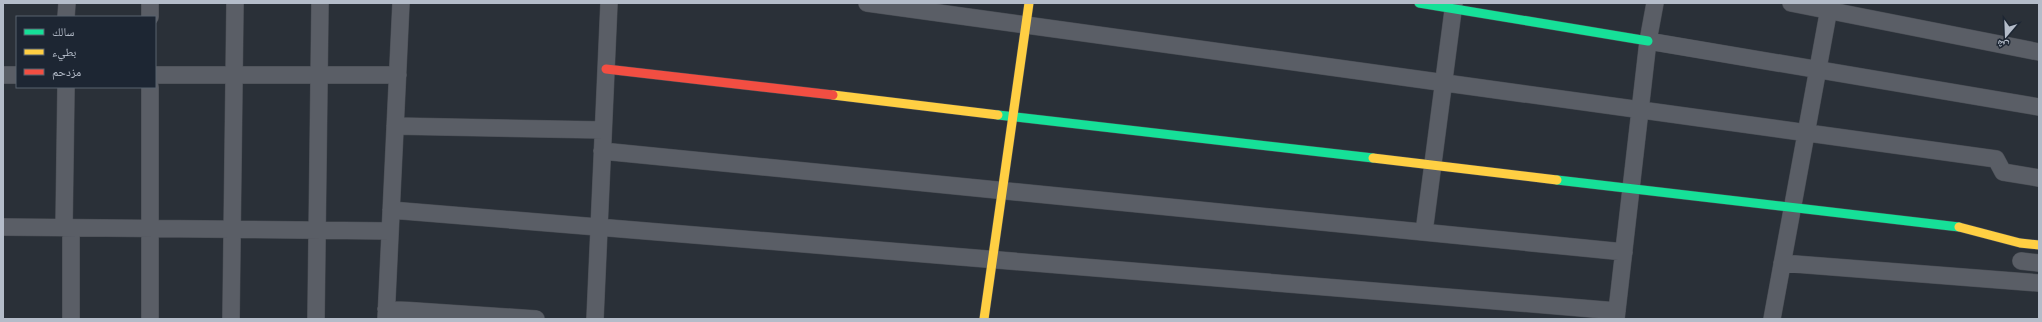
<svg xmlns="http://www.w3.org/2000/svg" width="2042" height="322" font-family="'Alegreya Sans','Noto Naskh Arabic',sans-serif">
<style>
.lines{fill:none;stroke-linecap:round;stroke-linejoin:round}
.street-casing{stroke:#484c53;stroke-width:18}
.fast-casing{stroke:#484c53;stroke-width:10}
.slow-casing{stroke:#484c53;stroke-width:10}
.jam-casing{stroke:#484c53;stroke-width:10}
.street{stroke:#5a5e66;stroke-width:17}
.fast{stroke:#16e098;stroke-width:9}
.slow{stroke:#ffcf43;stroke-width:9}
.jam{stroke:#f24e42;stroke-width:9}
</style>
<rect width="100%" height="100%" fill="#2a3038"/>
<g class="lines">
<defs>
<path id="street" d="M150 3V17
M867 3 1996 159 2003 172 2039 178
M1791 3 2039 52
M66 17 67 3
M1648 41 2039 107
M3 75H17
M155 75H398
M150 87V319
M395 126 603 130
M602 151 1624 252
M391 210 1617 311
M3 227 390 231
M64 228 66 87
M1424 232 1454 3
M2021 261 2039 263
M1782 263 2039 283
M386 309 536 319
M71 319V228
M231 319 235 3
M316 319 320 3
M386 319 401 3
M595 319 609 3
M1616 319 1648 41 1655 3
M1772 319 1830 3"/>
<path id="fast" d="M1419 3 1648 41
M998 115 1373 158
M1557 180 1959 227"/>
<path id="slow" d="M833 95 998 115
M1373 158 1557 180
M1959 227 2020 243 2039 245
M984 319 1029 3"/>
<path id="jam" d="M606 69 833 95"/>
</defs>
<use href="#street" class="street-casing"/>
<use href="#fast" class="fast-casing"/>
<use href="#slow" class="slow-casing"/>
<use href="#jam" class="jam-casing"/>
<use href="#street" class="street"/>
<use href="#fast" class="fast"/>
<use href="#slow" class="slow"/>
<use href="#jam" class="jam"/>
</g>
<rect width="2042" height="322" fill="none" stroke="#b4bcc9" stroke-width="8"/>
<rect x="16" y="16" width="140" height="72" fill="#1d2633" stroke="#59626f"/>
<rect x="24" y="29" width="20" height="6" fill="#16e098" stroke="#59626f"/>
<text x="52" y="36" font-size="12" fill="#b4bcc9">سالك</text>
<rect x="24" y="49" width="20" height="6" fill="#ffcf43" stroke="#59626f"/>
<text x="52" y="56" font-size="12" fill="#b4bcc9">بطيء</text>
<rect x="24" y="69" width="20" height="6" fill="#f24e42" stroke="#59626f"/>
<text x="52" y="76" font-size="12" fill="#b4bcc9">مزدحم</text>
<g transform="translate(2006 36) rotate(199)" stroke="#1d2633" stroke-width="3" paint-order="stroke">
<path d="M0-3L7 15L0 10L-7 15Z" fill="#b4bcc9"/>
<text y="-6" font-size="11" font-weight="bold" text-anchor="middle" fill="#b4bcc9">ش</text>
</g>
</svg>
